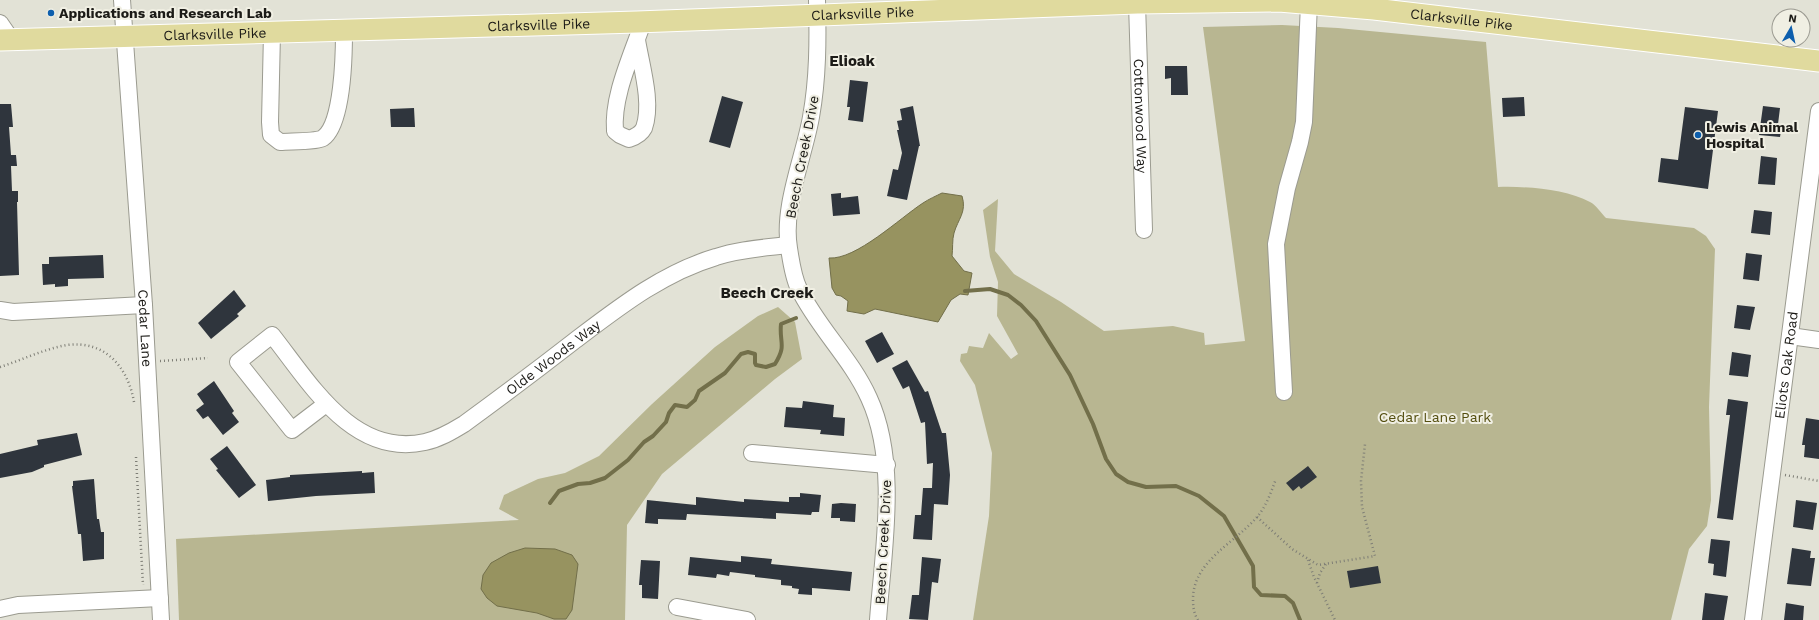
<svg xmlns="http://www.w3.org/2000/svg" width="1819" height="620" font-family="'Work Sans',sans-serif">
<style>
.green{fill:#b8b691}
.water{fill:#979360;stroke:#726f4a}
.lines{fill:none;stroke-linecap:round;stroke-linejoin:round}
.stream{stroke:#726f4a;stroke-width:4}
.building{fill:#2f353d}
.minor-casing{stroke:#9b9b90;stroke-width:18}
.major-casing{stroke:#fff;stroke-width:23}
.path{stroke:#7e7e76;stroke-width:2.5;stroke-dasharray:1 3;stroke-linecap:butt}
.minor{stroke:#fff;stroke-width:16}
.major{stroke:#e0da9e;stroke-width:21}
.poi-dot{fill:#0e5fad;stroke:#f0efe3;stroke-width:1.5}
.labels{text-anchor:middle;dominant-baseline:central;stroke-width:4;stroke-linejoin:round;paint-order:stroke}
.poi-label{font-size:14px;font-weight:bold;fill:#1c1b17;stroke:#f0efe3;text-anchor:start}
.street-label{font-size:14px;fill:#1c1b17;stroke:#f0efe3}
.park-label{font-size:14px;fill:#544e0f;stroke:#f0efe3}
.neighbourhood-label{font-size:15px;font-weight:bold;fill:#1c1b17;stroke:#f0efe3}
</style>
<rect width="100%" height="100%" fill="#e2e2d6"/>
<path class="green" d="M1282 25 1338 28 1486 42 1498 187C1525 186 1566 189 1590 202 1596 205 1601 213 1606 218L1694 228 1706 236 1715 249 1709 407 1711 500 1707 526 1689 549 1671 620H973L989 516 992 453 975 385 960 361 961 354 967 353 969 346 983 348 989 333 1011 359 1018 354 997 316 998 282 990 257 983 210 998 199 995 251 1014 274 1061 302 1104 331 1173 326 1204 333 1205 345 1245 341 1203 27Z
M778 307 795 322 802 359 775 379 662 474 627 525 625 620H179L176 539 519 520 499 509 504 495 538 479 565 473 599 456 652 404 715 347 758 316Z"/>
<path class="water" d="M942 193 962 196C967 212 958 219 954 233 952 240 953 249 952 256L964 271 972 273 968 295 960 294 951 300 938 322 875 309 864 314 847 311 848 301 841 296 836 295 832 288 829 258C856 260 900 218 923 203 929 199 936 196 942 193Z
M525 548 555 549 572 555 578 564 572 610 566 619H554L537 613 497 606 487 598 481 589 483 575 491 563 509 553Z"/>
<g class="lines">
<path class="stream" d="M965 291 990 289 1008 295 1021 305 1036 321 1070 375 1093 424 1106 459 1116 474 1128 482 1146 487 1176 486 1199 496 1224 516 1253 566 1254 587 1261 595 1285 596 1293 603 1300 620
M550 503 559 491 578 484 590 483 605 478 628 460 644 442 653 436 666 422 669 413 675 405 687 407 695 400 699 391 725 373 741 354 748 352 755 354V363L756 365 766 367 775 364C787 345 779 343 781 324L796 318"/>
</g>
<path class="building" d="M1165 66H1187L1188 95H1171V78L1165 79Z
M850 80 868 82 863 122 848 120 850 107H847Z
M722 96 743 102 730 148 709 142Z
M1524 97 1525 116 1503 117 1502 98Z
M0 104H11L13 127H9L11 155H16L17 166H11L12 191H18V202H17L19 275 0 276Z
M913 106 920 146H919L907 200 887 196 893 169 898 170 902 153 897 130H899L897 121 902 120 900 109Z
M1763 106 1780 108 1778 124 1782 125 1780 137 1759 135Z
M1685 107 1718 111 1708 189 1658 182 1661 158 1678 160Z
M414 108 415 127H391L390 109Z
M1761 156 1777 158 1775 185 1758 184Z
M841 193V198L858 196 860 214 833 216 831 194Z
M1754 210 1772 212 1770 235 1751 233Z
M1746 253 1762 255 1759 281 1743 279Z
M103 255 104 278 68 279V286L55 287V284L43 285 42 264H49V257Z
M234 290 246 306 237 314 239 316 211 339 198 323Z
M1737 305 1755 307 1750 330 1734 328Z
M882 332 894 354 877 363 865 341Z
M1732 352 1751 355 1748 377 1729 375Z
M907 360 925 392 928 391 942 433H946L950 475 948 505 934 504 932 540 913 539 915 515H921L923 488H932L933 463 927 464 925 422 921 423 909 386 903 389 892 368Z
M214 381 234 411 232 413 239 422 223 435 208 416 203 419 196 410 204 404 197 394Z
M1728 399 1748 402 1733 520 1717 518 1728 430 1730 415H1726Z
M803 401 834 405 833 417 845 418 844 436 820 434 821 430 784 427 786 407 802 408Z
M1806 418 1819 420V459L1804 457 1805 445H1802Z
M77 433 82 455 44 465V467L32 472 0 478V454L38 445 37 440Z
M227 446 256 485 239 498 216 470 218 469 210 459Z
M1308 466 1317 477 1301 489 1299 486 1293 491 1286 483Z
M362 471V473L374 472 375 493 316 496 268 501 266 480 290 477V475Z
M94 479 97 519H99L101 532H104V559L83 561 81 534H78L72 486H73V481Z
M800 493 821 495 819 512H812L811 515 776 513V519L687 514 686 520 658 519V524L645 523 647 500 696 505V497L744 502V499L789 502V497H800Z
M1796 500 1817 503 1813 530 1793 527Z
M841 503 856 504 855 522 840 521V518H831L832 504Z
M1711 539 1730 541 1726 577 1713 575 1714 564 1708 563Z
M1792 548 1811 551 1810 558H1815L1811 586 1787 584Z
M741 556 772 559 771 564 852 572 850 591 812 588V595L798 594 799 589 792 588V586L781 585V580L755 577V575L730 572 729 576 717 574 716 578 688 575 690 557 741 562Z
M922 557 941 559 938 583 932 582 928 620 909 619 912 595H919Z
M641 560 660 561 658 599 642 598V585H639Z
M1378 566 1381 583 1350 588 1347 571Z
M1705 593 1728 596 1724 620H1702Z
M1786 603 1804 606 1803 620H1784Z"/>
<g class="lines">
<defs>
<g id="minor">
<path id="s1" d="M122 0 144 305 161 620"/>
<path d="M817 0C818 39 818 78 811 117 804 157 782 207 789 248 791 261 793 277 799 289 818 328 851 358 869 398 899 463 883 551 878 620"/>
<path id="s2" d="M1137 3 1144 230"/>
<path d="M0 23 11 39"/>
<path d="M272 33 270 122 271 135 280 142C289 141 316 142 323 138 343 124 344 54 344 31"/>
<path d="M637 40C641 65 653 103 644 128 641 134 635 137 629 139L620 135 615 131C612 96 632 55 643 22"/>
<path d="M0 310 13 312 144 305"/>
<path d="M1790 336 1819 340"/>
<path d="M1284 392 1276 244 1287 188 1300 142 1304 122 1309 3"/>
<path id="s3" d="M326 404 292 430 238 362 272 335C310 383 353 458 425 442 439 439 451 432 464 424 501 397 537 370 573 342 618 308 662 273 716 257 740 249 764 248 788 245"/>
<path d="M752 453 887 465"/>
<path d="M677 607 747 620"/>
<path d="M0 609 18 605 160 598"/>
<path id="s4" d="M1753 620 1819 111"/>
</g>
<g id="major">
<path id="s5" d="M0 40 637 22 1137 3 1279 1 1374 9 1819 61"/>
</g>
</defs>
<use href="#minor" class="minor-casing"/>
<use href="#major" class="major-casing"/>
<path class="path" d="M160 361 208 358
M0 367C22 360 44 349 67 345 105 340 128 367 134 402
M136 457 143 585
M1785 475 1819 481
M1257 517 1292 549 1318 565 1375 556 1362 507 1361 481 1365 444
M1308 560 1314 577 1335 620
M1317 583 1320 573 1326 564
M1198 620C1194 614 1193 607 1193 599 1193 561 1235 543 1257 517 1266 507 1271 492 1276 479"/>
<use href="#minor" class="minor"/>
<use href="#major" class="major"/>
</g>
<g class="poi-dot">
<circle cx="51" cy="13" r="4"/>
<circle cx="1698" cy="135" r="4"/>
</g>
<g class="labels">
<g class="poi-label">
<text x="59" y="13">Applications and Research Lab</text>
<text x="1706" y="127">Lewis Animal<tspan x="1706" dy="16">Hospital</tspan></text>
</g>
<g class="street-label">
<text stroke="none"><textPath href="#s5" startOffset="863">Clarksville Pike</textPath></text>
<text stroke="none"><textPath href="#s5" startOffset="1463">Clarksville Pike</textPath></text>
<text stroke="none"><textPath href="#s5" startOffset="539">Clarksville Pike</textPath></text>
<text stroke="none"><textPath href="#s5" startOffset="215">Clarksville Pike</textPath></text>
<text stroke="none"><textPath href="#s2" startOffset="113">Cottonwood Way</textPath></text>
<text transform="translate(802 157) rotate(-79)">Beech Creek Drive</text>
<text stroke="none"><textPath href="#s1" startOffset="329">Cedar Lane</textPath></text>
<text stroke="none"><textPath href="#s3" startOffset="526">Olde Woods Way</textPath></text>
<text stroke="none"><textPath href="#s4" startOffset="257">Eliots Oak Road</textPath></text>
<text transform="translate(883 542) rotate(-87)">Beech Creek Drive</text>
</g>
<g class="park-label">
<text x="1435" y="417">Cedar Lane Park</text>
</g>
<g class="neighbourhood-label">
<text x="852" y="61">Elioak</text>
<text x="767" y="293">Beech Creek</text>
</g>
</g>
<g transform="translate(1791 28) rotate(9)"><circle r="19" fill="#f0efe3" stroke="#9b9a91"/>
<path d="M0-3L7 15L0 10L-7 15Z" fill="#0e5fad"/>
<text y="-6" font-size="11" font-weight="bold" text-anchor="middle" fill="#1c1b17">N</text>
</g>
</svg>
